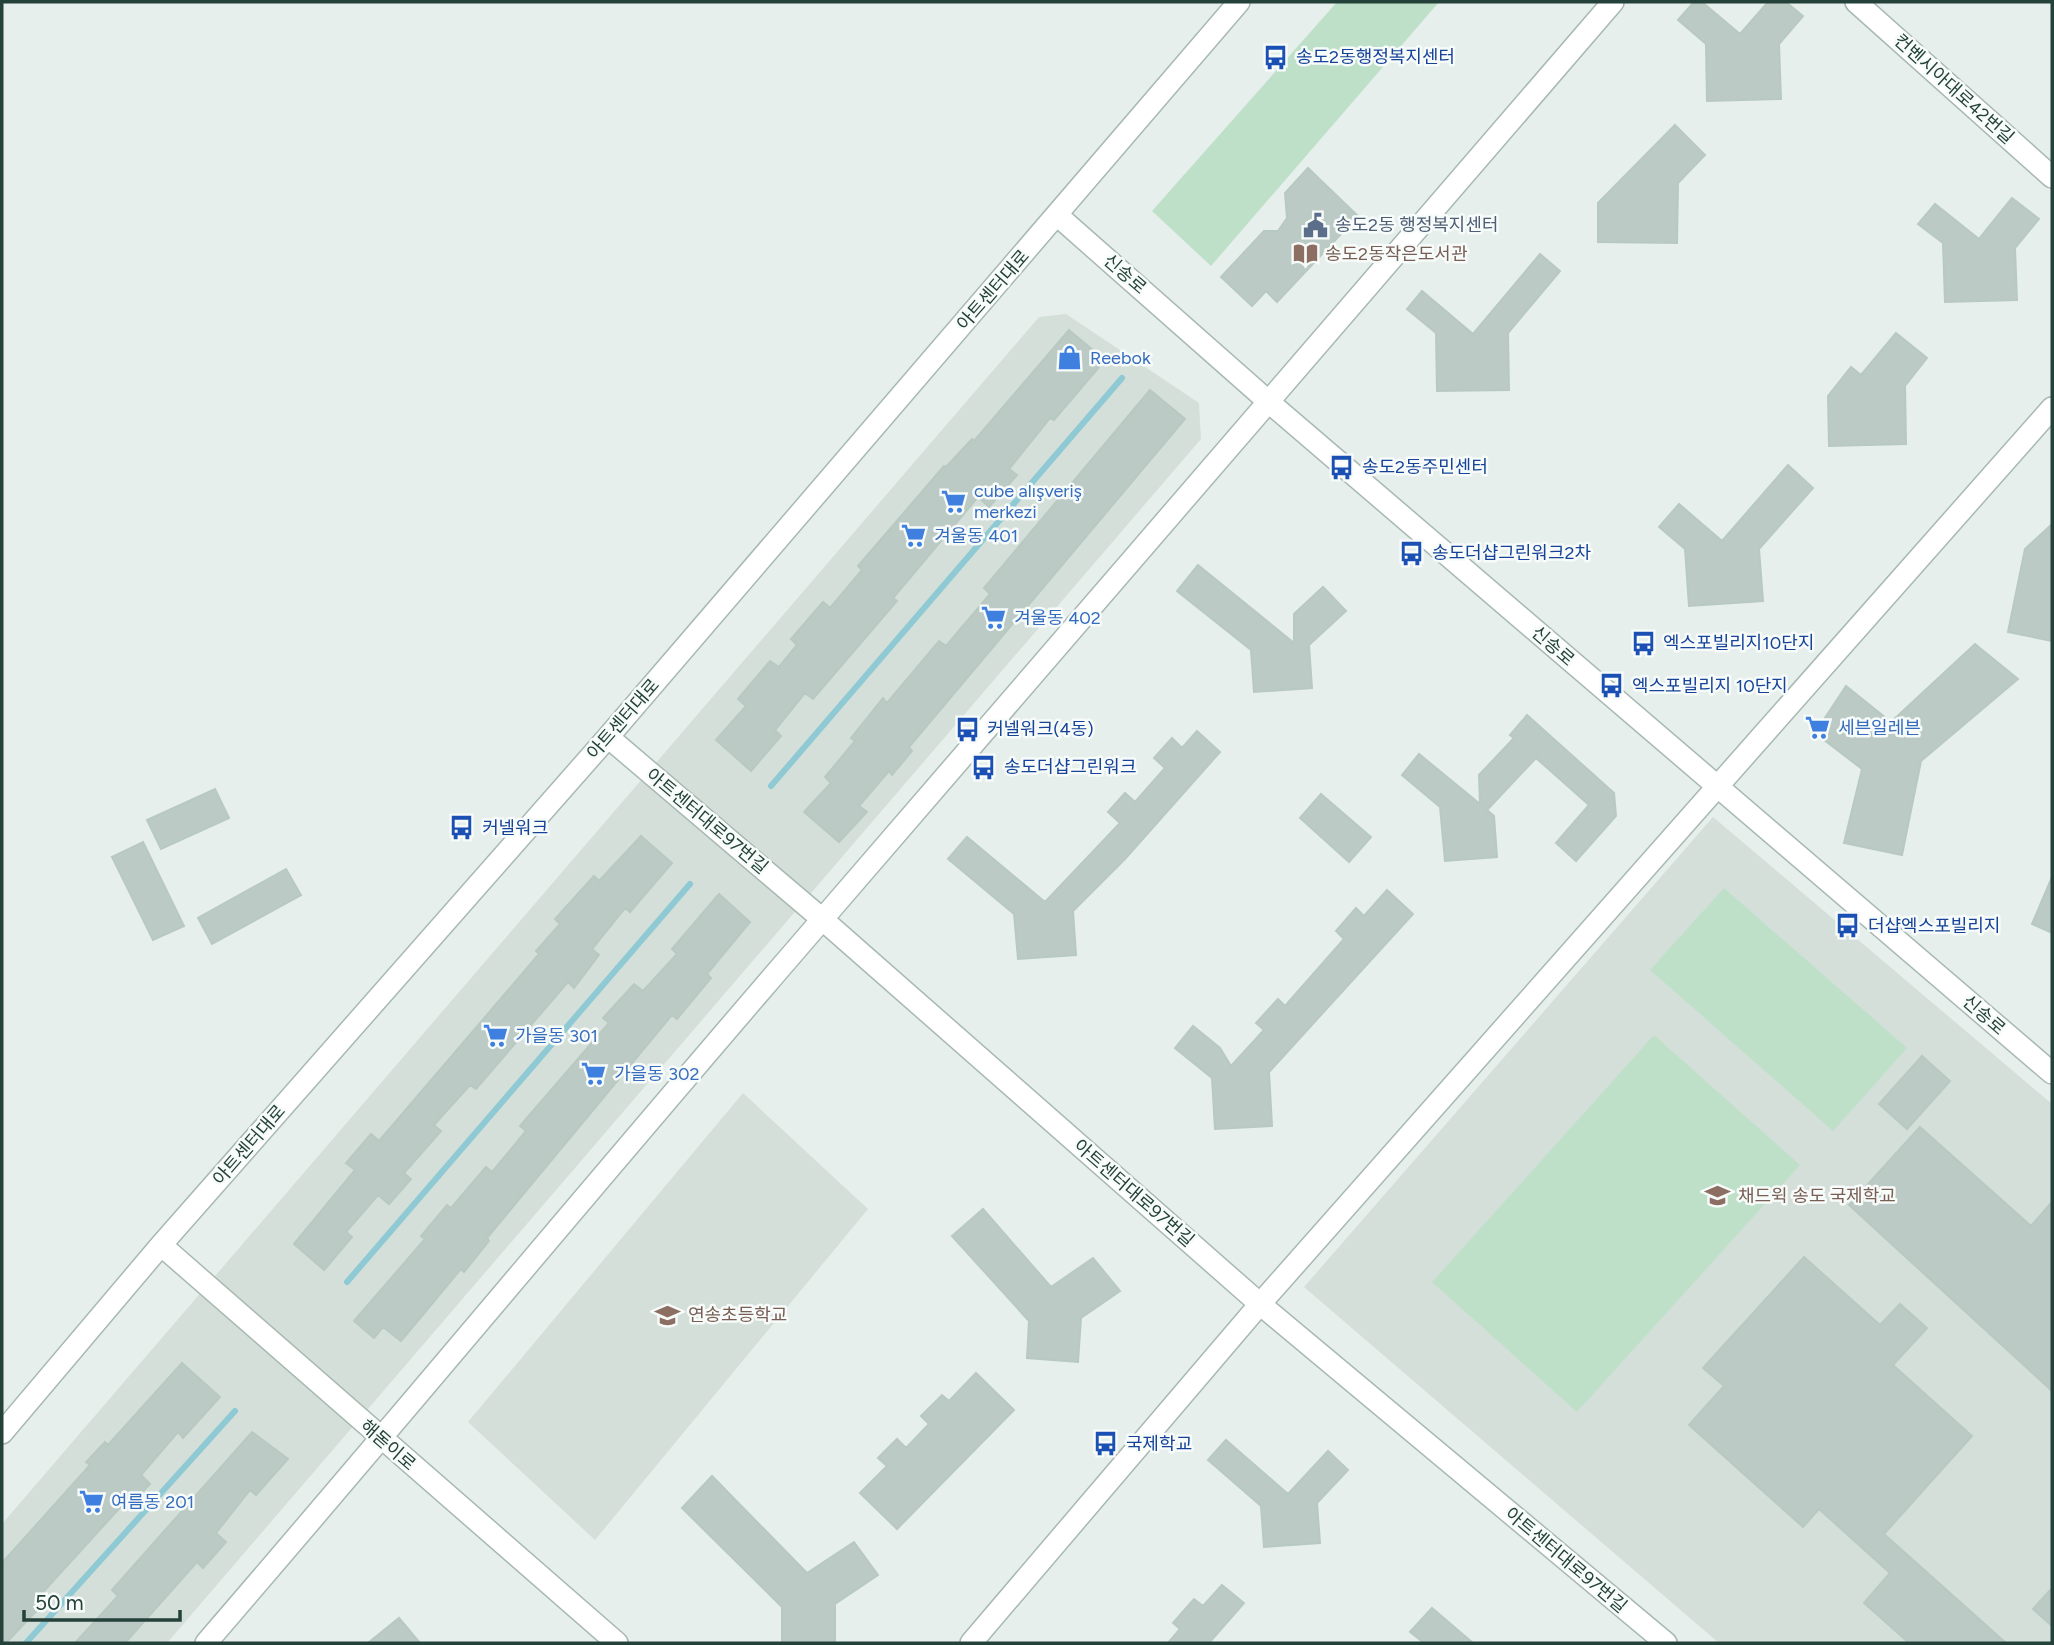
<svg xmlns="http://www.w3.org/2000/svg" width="2054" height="1645" font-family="Figtree,'Noto Sans KR',sans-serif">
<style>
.built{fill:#d4dfda}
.green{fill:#bfe0c8}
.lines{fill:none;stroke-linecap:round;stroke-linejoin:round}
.stream{stroke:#8ec9d4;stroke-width:6}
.building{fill:#bbcac4;stroke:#b8c9c2;stroke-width:2}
.minor-casing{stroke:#a8b8b2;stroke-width:24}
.minor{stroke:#fff;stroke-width:21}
.labels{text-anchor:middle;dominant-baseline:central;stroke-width:5;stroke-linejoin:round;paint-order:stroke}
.transit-label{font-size:18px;fill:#164399;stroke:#f7fbf9;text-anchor:start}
.street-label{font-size:18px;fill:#24423a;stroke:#f7fbf9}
.service-label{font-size:18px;fill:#4e5e75;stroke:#f7fbf9;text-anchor:start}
.education-label{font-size:18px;fill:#785e54;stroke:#f7fbf9;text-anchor:start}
.shop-label{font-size:18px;fill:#366cbe;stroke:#f7fbf9;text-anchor:start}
</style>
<rect width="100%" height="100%" fill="#e6efeb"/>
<path class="built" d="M1066 314 1199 403 1201 439 167 1643H2V1524L1039 317Z
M1713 817 2052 1104V1643H1719L1304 1287Z
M743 1093 868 1209 595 1540 468 1422Z"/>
<path class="green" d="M1337 2H1439L1211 266 1152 211Z
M1724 888 1907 1048 1833 1131 1650 970Z
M1654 1035 1800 1165 1577 1412 1432 1282Z"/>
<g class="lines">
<path class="stream" d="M771 786 1122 378
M347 1282 690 884
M26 1643 235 1411"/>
</g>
<path class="building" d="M1694 2H1702L1740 34 1768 2H1786L1803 16 1779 44 1781 99 1707 101 1706 44 1678 20Z
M1675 125 1705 155 1678 183 1677 243 1598 242V203Z
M1308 168 1358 216 1277 302 1266 291 1252 306 1221 277 1264 231H1278L1287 218 1285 193Z
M2012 198 2039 219 2015 248 2017 300 1945 302 1943 243 1918 224 1935 204 1979 239Z
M1540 254 1560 271 1508 333 1509 390 1437 391 1436 333 1407 309 1422 291 1473 334Z
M1069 330 1105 360 1054 420 1050 418 1009 469 1017 475 989 507 978 497 893 598 897 601 813 699 805 693 775 730 781 736 751 771 716 740 746 706 738 699 770 661 779 667 797 645 791 639 823 602 830 608 862 570 858 566 944 466 946 467 972 439 974 441Z
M1896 333 1927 358 1905 386 1906 444 1829 446 1828 396 1851 367 1861 375Z
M1150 390 1185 419 909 747 912 751 892 775 889 771 859 806 867 812 839 842 804 812 831 783 825 777 855 741 851 738 883 698 887 703 939 641 946 646 990 594 984 588Z
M1788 465 1813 488 1759 549 1763 601 1689 606 1685 549 1659 527 1679 504 1722 541Z
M2052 524V641L2008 632 2025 549Z
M1198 565 1294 643V614L1323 587 1346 611 1309 645 1312 688 1254 692 1251 650 1177 591Z
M1975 644 2018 679 1921 761 1902 855 1844 843 1862 769 1815 733 1846 686 1891 722Z
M1527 715 1614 793 1616 816 1576 861 1556 843 1589 805 1536 758 1487 810 1494 816 1497 857 1445 861 1440 807 1402 775 1419 754 1480 804 1479 775 1514 738 1510 735Z
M1197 731 1220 752 1125 859 1073 911 1076 955 1018 959 1014 914 948 859 967 837 1045 902 1120 823 1108 812 1125 793 1135 802 1165 768 1154 758 1172 738 1182 748Z
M215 789 229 818 161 849 147 820Z
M1321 794 1371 837 1349 862 1300 818Z
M641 836 672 863 630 912 625 908 592 949 599 955 574 988 568 982 476 1089 470 1085 434 1125 441 1131 404 1173 411 1179 389 1204 378 1195 346 1232 352 1237 324 1270 294 1244 355 1170 346 1163 371 1134 379 1141 539 954 536 951 560 924 555 919 594 876 599 881Z
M143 842 184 926 153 940 112 857Z
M286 869 301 895 212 944 198 918Z
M2052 877V933L2032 924Z
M1387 890 1413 914 1269 1072 1272 1126 1215 1129 1212 1078 1175 1048 1193 1026 1220 1048 1231 1066 1264 1030 1256 1023 1278 999 1285 1006 1344 939 1336 931 1356 908 1364 916Z
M719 894 750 922 707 974 711 978 677 1019 672 1015 487 1238 489 1241 464 1272 461 1269 401 1341 383 1327 374 1338 354 1321 425 1239 421 1236 447 1205 451 1208 486 1167 492 1172 526 1131 520 1126 609 1023 603 1018 634 984 643 991 677 954 672 949Z
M1922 1056 1950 1081 1907 1129 1879 1104Z
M1920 1127 2031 1226 2052 1202V1391L1849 1205Z
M983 1209 1051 1287 1093 1258 1120 1291 1081 1318 1078 1362 1027 1358 1029 1321 952 1236Z
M1804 1257 1880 1325 1900 1304 1927 1328 1893 1365 1972 1436 1884 1534 2006 1643H1909L1864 1603 1890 1573 1819 1509 1803 1527 1689 1425 1724 1386 1703 1368Z
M182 1363 220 1397 183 1438 178 1432 141 1475 150 1484 131 1504 127 1500 34 1602 40 1607 6 1643H2V1563L90 1465 86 1462 105 1442 108 1445Z
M976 1373 1014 1410 897 1529 860 1493 887 1466 878 1458 897 1439 906 1448 929 1424 921 1416 942 1395 949 1401Z
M252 1432 288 1459 256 1495 250 1490 216 1533 226 1542 203 1568 197 1562 125 1643H75L118 1596 112 1590Z
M1226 1440 1288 1494 1328 1451 1348 1470 1317 1503 1320 1543 1264 1547 1261 1506 1208 1460Z
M712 1476 807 1573 854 1542 878 1575 835 1604V1643H782V1607L682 1508Z
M1222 1585 1244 1603 1209 1643H1168L1180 1629 1173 1623 1194 1599 1203 1606Z
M2052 1588V1626L2033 1609Z
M1432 1608 1473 1643H1424L1410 1632Z
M399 1618 420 1643H368Z"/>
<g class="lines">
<defs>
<path id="minor" d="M1856 2 2052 177
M1057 215 1270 403 2052 1073
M608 737 822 919 1260 1304 1666 1643
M161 1245 617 1643
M2 1433 161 1245 608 737 1239 2
M206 1643C414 1402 617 1156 826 915 1088 610 1352 307 1613 2
M971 1643 1260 1304 2052 408"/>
</defs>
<use href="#minor" class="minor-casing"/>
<use href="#minor" class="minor"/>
</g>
<defs>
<symbol id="bus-bare" viewBox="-9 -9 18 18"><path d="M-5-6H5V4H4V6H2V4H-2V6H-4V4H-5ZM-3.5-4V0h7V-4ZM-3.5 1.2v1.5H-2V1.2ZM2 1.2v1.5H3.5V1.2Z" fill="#1a4fb4" stroke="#f7fbf9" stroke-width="2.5" paint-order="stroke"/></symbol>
<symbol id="civic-bare" viewBox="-9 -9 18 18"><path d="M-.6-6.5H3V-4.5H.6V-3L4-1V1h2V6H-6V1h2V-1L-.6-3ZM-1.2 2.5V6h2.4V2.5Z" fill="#5c6f8a" stroke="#f7fbf9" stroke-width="2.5" paint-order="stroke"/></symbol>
<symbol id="library-bare" viewBox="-9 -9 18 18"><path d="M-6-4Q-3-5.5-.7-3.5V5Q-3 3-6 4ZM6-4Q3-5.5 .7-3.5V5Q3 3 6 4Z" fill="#8d6e63" stroke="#f7fbf9" stroke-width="2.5" paint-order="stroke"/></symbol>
<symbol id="shop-bare" viewBox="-9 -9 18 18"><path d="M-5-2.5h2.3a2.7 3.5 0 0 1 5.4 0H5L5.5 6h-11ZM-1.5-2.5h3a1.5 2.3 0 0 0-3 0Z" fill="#3f7fe0" stroke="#f7fbf9" stroke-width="2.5" paint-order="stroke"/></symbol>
<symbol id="supermarket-bare" viewBox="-9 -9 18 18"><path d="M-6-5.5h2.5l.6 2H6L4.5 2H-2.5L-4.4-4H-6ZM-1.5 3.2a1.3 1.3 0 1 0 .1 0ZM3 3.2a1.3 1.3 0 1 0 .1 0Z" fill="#3f7fe0" stroke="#f7fbf9" stroke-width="2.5" paint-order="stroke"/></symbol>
<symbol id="school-bare" viewBox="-9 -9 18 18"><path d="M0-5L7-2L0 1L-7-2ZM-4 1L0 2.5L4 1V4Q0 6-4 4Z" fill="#8d6e63" stroke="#f7fbf9" stroke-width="2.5" paint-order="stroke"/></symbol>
</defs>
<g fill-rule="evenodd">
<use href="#bus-bare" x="1258" y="40" width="35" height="35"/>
<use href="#civic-bare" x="1298" y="208" width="35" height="35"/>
<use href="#library-bare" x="1288" y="236" width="35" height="35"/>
<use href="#shop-bare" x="1052" y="340" width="35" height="35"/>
<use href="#bus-bare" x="1324" y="450" width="35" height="35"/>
<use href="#supermarket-bare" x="936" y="484" width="35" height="35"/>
<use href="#supermarket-bare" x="896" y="518" width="35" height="35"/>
<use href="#bus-bare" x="1394" y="536" width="35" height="35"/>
<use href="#supermarket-bare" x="976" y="600" width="35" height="35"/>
<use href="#bus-bare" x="1626" y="626" width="35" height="35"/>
<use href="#bus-bare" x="1594" y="668" width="35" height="35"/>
<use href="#supermarket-bare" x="1800" y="710" width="35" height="35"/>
<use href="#bus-bare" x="950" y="712" width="35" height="35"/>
<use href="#bus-bare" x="966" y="750" width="35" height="35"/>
<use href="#bus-bare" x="444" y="810" width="35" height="35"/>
<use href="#bus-bare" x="1830" y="908" width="35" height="35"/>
<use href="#supermarket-bare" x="478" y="1018" width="35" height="35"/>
<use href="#supermarket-bare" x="576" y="1056" width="35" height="35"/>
<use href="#school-bare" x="1700" y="1178" width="35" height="35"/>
<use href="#school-bare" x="650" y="1298" width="35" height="35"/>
<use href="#bus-bare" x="1088" y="1426" width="35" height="35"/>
<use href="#supermarket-bare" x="74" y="1484" width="35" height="35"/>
</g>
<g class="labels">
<g class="transit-label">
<text x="1296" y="57">송도2동행정복지센터</text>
<text x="1362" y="467">송도2동주민센터</text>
<text x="1432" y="553">송도더샵그린워크2차</text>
<text x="1663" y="643">엑스포빌리지10단지</text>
<text x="1632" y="686">엑스포빌리지 10단지</text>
<text x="987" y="729">커넬워크(4동)</text>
<text x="1004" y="767">송도더샵그린워크</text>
<text x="482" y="828">커넬워크</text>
<text x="1868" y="926">더샵엑스포빌리지</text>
<text x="1126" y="1444">국제학교</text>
</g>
<g class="street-label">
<text transform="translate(1954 89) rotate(42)">컨벤시아대로42번길</text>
<text transform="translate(1125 274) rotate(41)">신송로</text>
<text transform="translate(993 290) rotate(-49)">아트센터대로</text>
<text transform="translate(1553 646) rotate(41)">신송로</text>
<text transform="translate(623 719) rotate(-49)">아트센터대로</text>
<text transform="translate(707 821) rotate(40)">아트센터대로97번길</text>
<text transform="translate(1984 1015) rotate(41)">신송로</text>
<text transform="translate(249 1145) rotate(-49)">아트센터대로</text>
<text transform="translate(1134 1193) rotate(41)">아트센터대로97번길</text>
<text transform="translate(388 1445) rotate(41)">해돋이로</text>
<text transform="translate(1566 1560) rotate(40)">아트센터대로97번길</text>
</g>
<g class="service-label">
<text x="1335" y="225">송도2동 행정복지센터</text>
</g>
<g class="education-label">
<text x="1325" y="254">송도2동작은도서관</text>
<text x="1738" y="1196">채드윅 송도 국제학교</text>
<text x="688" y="1315">연송초등학교</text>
</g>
<g class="shop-label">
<text x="1090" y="358">Reebok</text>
<text x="974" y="491">cube alışveriş<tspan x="974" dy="21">merkezi</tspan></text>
<text x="934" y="536">겨울동 401</text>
<text x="1014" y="618">겨울동 402</text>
<text x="1838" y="728">세븐일레븐</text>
<text x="515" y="1036">가을동 301</text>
<text x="614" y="1074">가을동 302</text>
<text x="111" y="1502">여름동 201</text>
</g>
</g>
<rect width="2054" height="1645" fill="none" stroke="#24423a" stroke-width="7"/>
<path d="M24 1610v10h156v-10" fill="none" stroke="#24423a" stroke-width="3.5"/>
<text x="35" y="1610" font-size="21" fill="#24423a" stroke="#f7fbf9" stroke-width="5" paint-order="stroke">50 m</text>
</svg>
